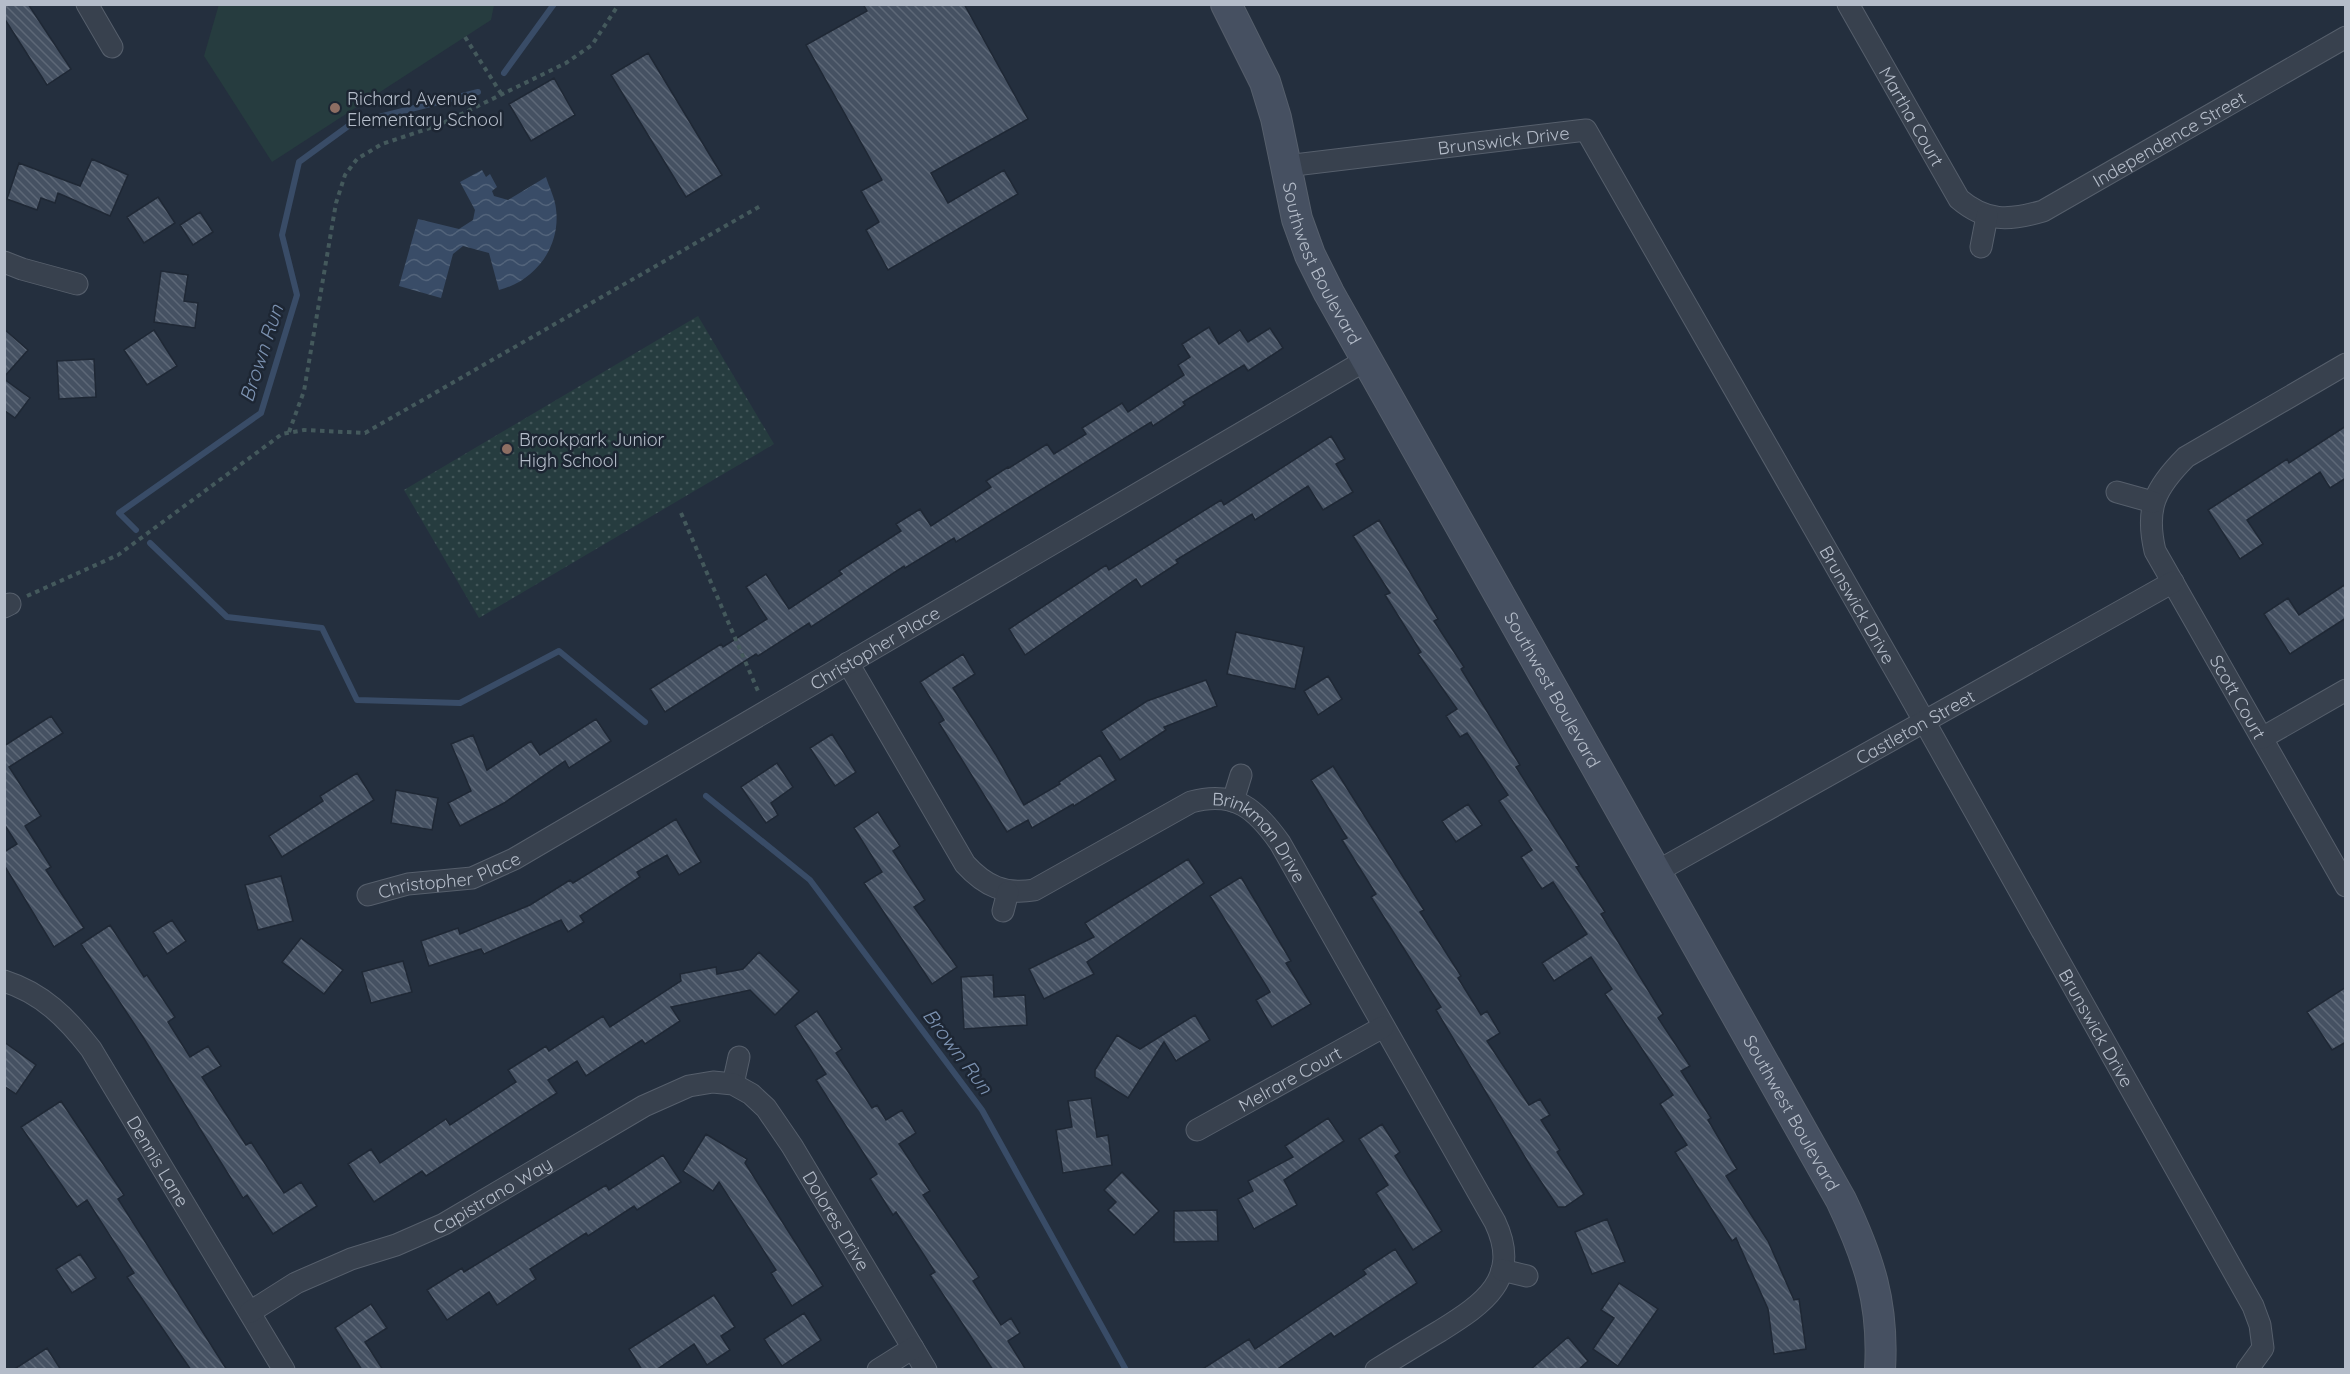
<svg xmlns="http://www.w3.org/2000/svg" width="2350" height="1374" font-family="Quicksand,sans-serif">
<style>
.green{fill:url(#green-dots)}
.pitch{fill:#263c3f}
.water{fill:url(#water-waves)}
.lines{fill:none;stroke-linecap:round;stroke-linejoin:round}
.stream{stroke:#394c67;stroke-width:6}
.building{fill:url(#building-back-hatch);stroke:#1f2835;stroke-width:1.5}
.street-casing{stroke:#565f6c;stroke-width:23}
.secondary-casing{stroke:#565f6c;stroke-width:32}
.path{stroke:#44595c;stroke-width:4;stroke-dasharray:4.5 4.5;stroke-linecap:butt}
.street{stroke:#38414e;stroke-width:21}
.secondary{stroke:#465061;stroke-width:30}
.education-dot{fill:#8d6e63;stroke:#1d2633;stroke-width:2}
.labels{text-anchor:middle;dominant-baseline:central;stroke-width:5;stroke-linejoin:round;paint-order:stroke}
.poi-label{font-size:18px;fill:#b4bcc9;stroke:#1d2633;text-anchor:start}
.street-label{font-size:18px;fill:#b4bcc9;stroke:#1d2633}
.water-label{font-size:20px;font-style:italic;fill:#7c92b1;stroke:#1d2633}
</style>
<defs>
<pattern id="green-dots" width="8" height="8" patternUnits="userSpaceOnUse" patternTransform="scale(1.5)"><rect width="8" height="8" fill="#263c3f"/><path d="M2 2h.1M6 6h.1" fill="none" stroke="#435659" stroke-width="1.8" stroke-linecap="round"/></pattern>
<pattern id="water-waves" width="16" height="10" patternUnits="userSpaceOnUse" patternTransform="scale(1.5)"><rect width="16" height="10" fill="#394c67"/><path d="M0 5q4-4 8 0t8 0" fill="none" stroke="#53647b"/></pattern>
<pattern id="building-back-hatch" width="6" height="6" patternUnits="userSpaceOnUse" patternTransform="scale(1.5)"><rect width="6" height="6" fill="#455162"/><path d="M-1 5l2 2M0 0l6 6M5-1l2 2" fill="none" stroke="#5d6877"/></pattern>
</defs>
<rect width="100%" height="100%" fill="#242f3e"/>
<path class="green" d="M698 316 774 444 479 618 404 490Z"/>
<path class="pitch" d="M219 4H494V5L491 20 272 162 204 56Z"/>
<path class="water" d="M482 170 486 177 490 174 497 187 492 191 494 196 508 200 546 177C549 187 555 198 556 209 561 247 535 281 499 290L489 253 463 246 453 254 441 298 399 286 418 219 459 229 473 220 475 210 460 182Z"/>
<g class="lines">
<path class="stream" d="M504 73 554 4
M136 530 119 513 261 413 297 295 282 235 299 162 351 124 478 92
M150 543 227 617 322 628 357 700 460 703 559 651 645 722
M706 796 810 880 982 1110 1126 1370"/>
</g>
<path class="building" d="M4 4H28L71 69 47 85 4 18Z
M863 4H964L1028 119 931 173 948 203 1004 170 1018 194 888 270 866 230 879 222 861 191 882 180 806 45 867 11Z
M648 53 722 175 686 197 611 75Z
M554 78 575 115 531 141 509 104Z
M92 159 128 175 110 216 58 193 55 203 41 198 37 210 7 199 19 163 80 186Z
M158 197 175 223 144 243 127 217Z
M200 212 213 232 193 245 180 225Z
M161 271 188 275 184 301 198 303 195 328 154 322Z
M1209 327 1219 344 1240 330 1248 342 1270 328 1283 348 1248 371 1244 365 1183 402 1185 405 1153 426 1151 422 956 542 954 538 905 568 904 566 811 627 809 623 758 656 756 654 665 712 650 689 721 644 723 647 767 619 746 587 766 574 789 609 842 574 839 571 901 531 896 524 920 509 931 526 991 487 986 481 1008 467 1009 468 1047 444 1054 454 1086 434 1082 428 1122 403 1128 412 1184 375 1178 365 1190 357 1182 344Z
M4 329 28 350 4 377Z
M154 330 177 366 147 385 124 350Z
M94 359 96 397 59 399 57 361Z
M4 379 30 398 15 418 4 410Z
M2346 426V478L2330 488 2320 472 2247 520 2263 544 2240 559 2208 510 2287 459 2289 463Z
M1331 436 1345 459 1336 464 1353 492 1323 510 1308 486 1255 520 1252 514 1176 560 1178 563 1141 587 1136 579 1025 655 1009 629 1106 565 1109 570 1221 500 1224 505Z
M1379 520 1438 619 1434 621 1464 667 1461 669 1520 765 1516 767 1579 866 1576 867 1605 912 1601 914 1663 1014 1658 1018 1690 1066 1681 1071 1711 1118 1708 1120 1737 1169 1726 1176 1768 1241 1794 1300 1799 1299 1806 1349 1774 1354 1768 1309 1736 1238 1732 1241 1675 1152 1687 1145 1660 1104 1673 1095 1605 994 1612 989 1591 957 1554 981 1542 963 1587 934 1553 882 1542 889 1521 857 1532 850 1499 801 1508 795 1467 733 1460 737 1446 716 1457 709 1418 654 1421 652 1385 595 1390 593 1353 536Z
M2346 584V618L2290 654 2264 614 2288 598 2299 615Z
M1236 632 1304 647 1295 689 1227 674Z
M963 654 975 674 953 688 996 755 1024 805 1060 784 1059 782 1100 755 1116 780 1074 806 1073 804 1032 828 1028 820 1007 832 939 723 944 720 920 682Z
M1328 676 1342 699 1318 715 1304 691Z
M1206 680 1217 706 1164 727 1166 730 1120 760 1101 731 1147 701Z
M51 716 63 733 9 767 41 816 25 826 51 867 46 870 84 928 54 947 4 865V852L17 844 4 824V746Z
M596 719 611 741 569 768 565 761 504 803 460 826 448 803 471 791 451 744 473 735 487 770 531 741 540 755Z
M832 734 856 772 835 786 810 748Z
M777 763 793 787 771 803 778 815 766 823 741 787Z
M1333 766 1424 910 1420 912 1461 976 1458 978 1481 1015 1487 1011 1500 1033 1487 1041 1529 1105 1540 1099 1550 1115 1541 1120 1560 1150 1557 1152 1584 1194 1565 1207H1558L1531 1167 1436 1010 1441 1007 1371 897 1376 894 1342 840 1347 838 1311 780Z
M357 773 374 800 282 857 269 836 323 801 320 796Z
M396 790 438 798 432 830 391 823Z
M1468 804 1482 825 1456 842 1442 821Z
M878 812 900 846 893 851 925 900 914 907 957 967 932 984 864 883 882 872 854 828Z
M676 819 701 862 679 875 667 855 637 872 640 877 580 916 584 922 568 932 561 920 484 954 481 949 429 966 421 941 458 928 460 934 530 905 570 880 573 883Z
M1188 859 1204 883 1087 962 1094 974 1044 999 1029 969 1094 937 1085 923Z
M281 876 293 921 258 930 245 885Z
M1241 877 1291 961 1286 963 1311 1004 1272 1027 1256 1000 1270 992 1210 896Z
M172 920 186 941 167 954 153 932Z
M110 925 144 977 147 975 175 1017 168 1022 190 1057 208 1046 221 1066 202 1077 246 1145 251 1142 284 1193 301 1182 317 1206 273 1234 247 1195 243 1198 143 1037 81 944Z
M301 938 343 970 324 994 282 962Z
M759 952 799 991 775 1015 750 990 671 1007 680 1021 645 1044 642 1040 586 1076 577 1061 548 1080 557 1093 426 1176 422 1171 374 1202 348 1164 371 1149 380 1163 446 1119 450 1125 516 1082 508 1070 546 1046 549 1051 603 1016 610 1027 681 981 680 974 716 967 717 974 743 969Z
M403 961 412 992 371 1003 362 972Z
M993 975 994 997 1025 995 1027 1025 964 1029 961 977Z
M2346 987V1042L2332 1050 2307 1012Z
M817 1011 842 1049 836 1053 872 1108 877 1105 886 1120 902 1110 916 1133 899 1144 930 1191 923 1195 979 1277 973 1281 1001 1325 1011 1318 1020 1333 1008 1341 1026 1370H993L930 1275 935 1272 896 1212 893 1215 870 1179 877 1174 816 1080 826 1074 795 1026Z
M1195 1015 1210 1040 1176 1061 1164 1042 1128 1098 1095 1077V1070L1117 1035 1140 1049Z
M4 1042 36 1065 16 1094 4 1086Z
M1091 1098 1097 1137 1108 1135 1112 1165 1063 1173 1056 1130 1072 1127 1068 1101Z
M61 1101 124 1195 118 1199 227 1370H191L127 1277 134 1273 87 1200 77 1207 21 1127Z
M1328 1118 1344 1141 1284 1180 1297 1205 1254 1229 1238 1199 1253 1191 1248 1181 1293 1157 1285 1146Z
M1382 1124 1400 1152 1395 1156 1442 1231 1413 1250 1376 1193 1388 1185 1359 1139Z
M706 1134 747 1159 745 1163 823 1286 792 1306 771 1273 776 1270 719 1182 713 1191 683 1171Z
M663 1155 681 1182 637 1210 634 1206 588 1236 586 1233 530 1269 536 1279 497 1305 489 1292 447 1320 427 1290 462 1268 464 1272 606 1185 609 1190Z
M1122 1172 1159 1211 1134 1235 1108 1210 1116 1202 1104 1190Z
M1217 1210 1218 1241 1174 1242V1211Z
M1607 1219 1625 1262 1592 1274 1575 1232Z
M1395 1249 1417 1283 1334 1337 1331 1333 1276 1370H1201L1249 1339 1255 1349 1366 1274 1363 1270Z
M80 1254 96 1278 72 1293 56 1269Z
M1619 1283 1658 1309 1618 1366 1593 1349 1614 1318 1601 1310Z
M714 1295 735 1327 721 1336 730 1350 707 1365 694 1344 656 1370H642L629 1349Z
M371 1304 387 1328 365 1342 383 1370H362L335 1328Z
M804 1313 821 1340 782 1366 764 1339Z
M1568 1337 1588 1361 1578 1370H1530Z
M47 1348 61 1370H13Z"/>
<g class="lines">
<defs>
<g id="street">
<path d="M87 4 112 47"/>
<path id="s1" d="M1848 4 1959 199C1986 222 2009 221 2043 211L2346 37"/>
<path id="s2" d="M1286 166 1586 130 1905 687 2253 1306 2260 1325 2263 1348 2247 1370"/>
<path d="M1981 247 1987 216"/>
<path d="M4 262 22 269 77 284"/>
<path id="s3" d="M2346 364 2186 457C2155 488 2145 508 2155 551L2346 886"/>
<path d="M2117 492 2153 502"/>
<path d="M4 607 10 604"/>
<path id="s4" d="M848 663 965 864C985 886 1005 895 1034 890L1191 802C1235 790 1256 809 1280 843L1495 1222C1522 1279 1483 1304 1440 1331 1418 1344 1397 1357 1376 1370"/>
<path d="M2262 738 2346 690"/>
<path d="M1233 801 1241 775"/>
<path id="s5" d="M1656 872 2173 582"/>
<path id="s6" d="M368 895 408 884 472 878 514 859 1366 360"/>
<path d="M1003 911 1008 892"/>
<path id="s7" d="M4 981C42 993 67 1018 91 1049L284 1370"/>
<path d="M733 1084 739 1057"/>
<path id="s8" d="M1197 1130 1383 1027"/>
<path d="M1502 1270 1527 1276"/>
<path id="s9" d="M250 1312 296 1283 351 1259 396 1245 444 1224 644 1106 689 1086 713 1082 733 1084 751 1094 766 1108 792 1146 926 1370"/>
<path d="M878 1370 913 1348"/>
</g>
<g id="secondary">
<path id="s10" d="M1226 4 1265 82 1276 118 1297 219 1310 255 1329 293 1841 1200C1869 1259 1884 1303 1880 1370"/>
</g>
</defs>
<use href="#street" class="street-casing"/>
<use href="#secondary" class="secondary-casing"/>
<path class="path" d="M465 37 502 95
M289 432 304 391 336 203 345 175 357 159 382 144 439 125 566 63 592 45 619 4
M681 513 758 691
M27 596 118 555 282 434 304 430 365 433 762 205"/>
<use href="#street" class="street"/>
<use href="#secondary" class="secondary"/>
</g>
<g class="education-dot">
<circle cx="335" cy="108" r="6"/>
<circle cx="507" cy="449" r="6"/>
</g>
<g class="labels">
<g class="poi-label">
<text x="347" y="98">Richard Avenue<tspan x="347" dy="21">Elementary School</tspan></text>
<text x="519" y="439">Brookpark Junior<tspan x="519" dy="21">High School</tspan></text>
</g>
<g class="street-label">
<text stroke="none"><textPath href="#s1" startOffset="129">Martha Court</textPath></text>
<text stroke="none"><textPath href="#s1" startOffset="459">Independence Street</textPath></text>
<text stroke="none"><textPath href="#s2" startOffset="219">Brunswick Drive</textPath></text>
<text stroke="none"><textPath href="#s10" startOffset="278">Southwest Boulevard</textPath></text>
<text stroke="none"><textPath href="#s2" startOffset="849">Brunswick Drive</textPath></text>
<text stroke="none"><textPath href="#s6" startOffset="570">Christopher Place</textPath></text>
<text stroke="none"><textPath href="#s10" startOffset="764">Southwest Boulevard</textPath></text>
<text stroke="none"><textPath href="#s3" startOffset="458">Scott Court</textPath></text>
<text stroke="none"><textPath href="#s5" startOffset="297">Castleton Street</textPath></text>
<text stroke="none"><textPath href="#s4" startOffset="576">Brinkman Drive</textPath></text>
<text stroke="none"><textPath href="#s6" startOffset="84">Christopher Place</textPath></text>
<text stroke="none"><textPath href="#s2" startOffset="1335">Brunswick Drive</textPath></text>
<text stroke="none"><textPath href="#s8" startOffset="106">Melrare Court</textPath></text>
<text stroke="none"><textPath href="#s10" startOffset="1250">Southwest Boulevard</textPath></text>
<text stroke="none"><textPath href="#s7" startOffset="243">Dennis Lane</textPath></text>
<text stroke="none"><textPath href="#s9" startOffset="270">Capistrano Way</textPath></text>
<text stroke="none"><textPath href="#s9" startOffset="714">Dolores Drive</textPath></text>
</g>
<g class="water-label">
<text transform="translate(261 353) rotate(-72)">Brown Run</text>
<text transform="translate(958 1051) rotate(53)">Brown Run</text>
</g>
</g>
<rect width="2350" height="1374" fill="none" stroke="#b4bcc9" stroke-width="12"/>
</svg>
